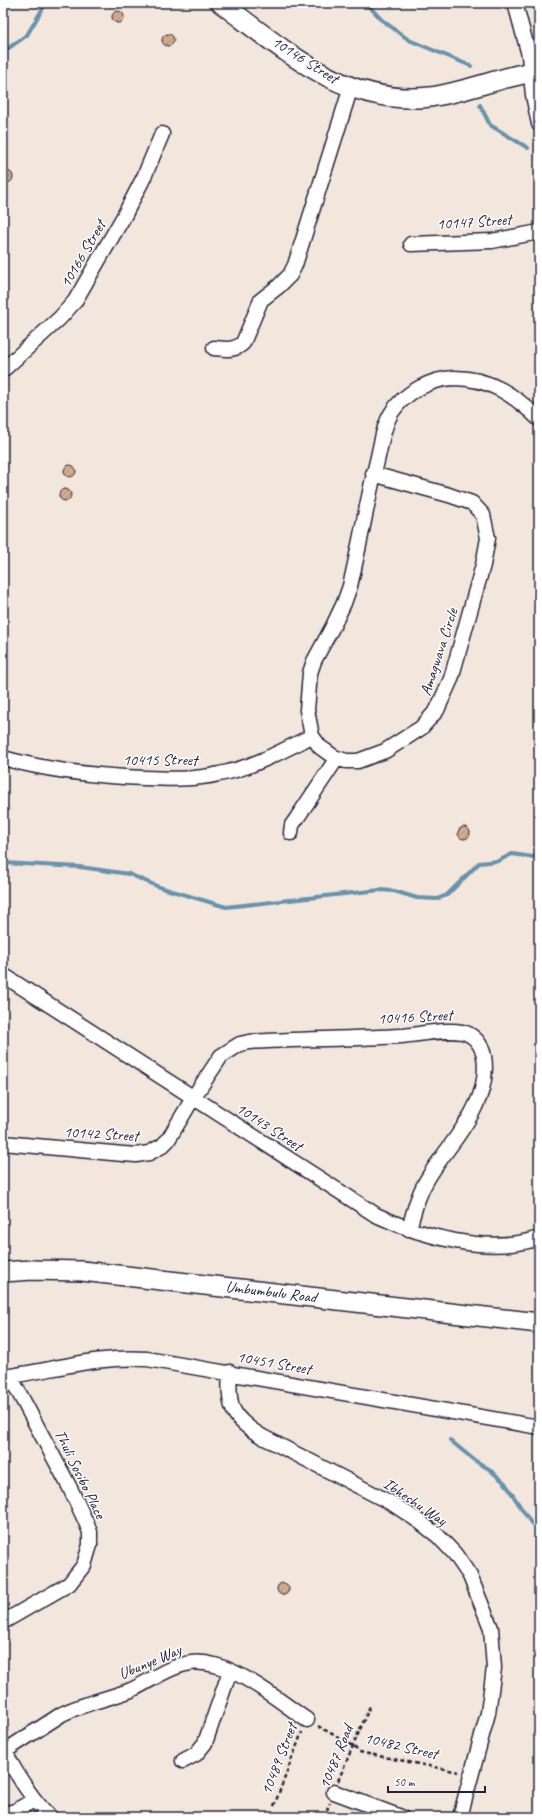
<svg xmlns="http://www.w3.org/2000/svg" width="542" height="1820" font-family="Caveat,sans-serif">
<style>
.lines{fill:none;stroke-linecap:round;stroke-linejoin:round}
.stream{stroke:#6892ad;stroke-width:4}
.building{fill:url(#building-hatch);stroke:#22223b}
.street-casing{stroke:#22223b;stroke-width:17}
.secondary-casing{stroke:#22223b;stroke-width:22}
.path{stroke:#22223b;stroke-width:2.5;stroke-dasharray:4 3;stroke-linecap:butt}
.street{stroke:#fff;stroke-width:14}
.secondary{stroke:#fff;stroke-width:19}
.labels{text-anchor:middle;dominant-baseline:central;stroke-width:3;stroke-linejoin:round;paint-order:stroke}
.street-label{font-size:16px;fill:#22223b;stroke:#fff}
</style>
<defs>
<pattern id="building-hatch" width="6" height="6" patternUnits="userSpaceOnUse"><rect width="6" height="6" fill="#d7ad89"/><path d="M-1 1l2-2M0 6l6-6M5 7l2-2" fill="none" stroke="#ae8c71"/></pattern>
</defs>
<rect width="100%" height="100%" fill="#f3e6dc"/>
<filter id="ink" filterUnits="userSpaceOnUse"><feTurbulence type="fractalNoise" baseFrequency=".025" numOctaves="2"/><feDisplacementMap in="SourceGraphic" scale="8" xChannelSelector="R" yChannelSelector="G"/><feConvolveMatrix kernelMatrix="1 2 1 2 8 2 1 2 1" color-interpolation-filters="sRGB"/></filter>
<g filter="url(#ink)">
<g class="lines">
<path class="stream" d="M366 3 382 20 409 40 471 66
M3 52 27 35 46 3
M480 105 490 125 528 148
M3 863 80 867 129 874 159 887 226 907 380 890 394 891 417 898 437 899 447 895 479 863 498 861 512 854 533 857 539 855
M450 1440 474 1460 489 1469 505 1483 531 1523 539 1529"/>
</g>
<path class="building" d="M112 17a6 6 0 1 1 12 0a6 6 0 1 1-12 0Z
M162 40a6 6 0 1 1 12 0a6 6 0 1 1-12 0Z
M1 177a6 6 0 1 1 12 0a6 6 0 1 1-12 0Z
M64 471a6 6 0 1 1 12 0a6 6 0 1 1-12 0Z
M59 495a6 6 0 1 1 12 0a6 6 0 1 1-12 0Z
M458 833a6 6 0 1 1 12 0a6 6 0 1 1-12 0Z
M277 1589a6 6 0 1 1 12 0a6 6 0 1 1-12 0Z"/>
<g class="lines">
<defs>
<path id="street" d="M515 3 529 55 533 95 539 124
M411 244 492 241 539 232
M214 348C225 349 235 351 243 343L261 300 279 286 290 275 295 265 351 87
M3 370 60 318 75 301 124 216 144 177 162 134
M373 474 449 495 472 503 483 515 488 538 483 565 451 679 437 710 421 728 385 751 358 761H346L334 757 320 747 312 736 307 710 310 673 314 661 333 626 344 603 350 586C360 544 367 502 377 461 381 445 383 426 392 412 405 392 431 379 454 378 490 378 514 395 539 419
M3 758C49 771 96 776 144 778 169 779 194 780 219 774 252 768 282 751 312 736
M291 833 292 825 297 818 337 758
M3 975 376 1215C423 1237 488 1255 539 1238
M3 1143 123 1154 136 1155 149 1153 162 1146 168 1140 193 1098 221 1056 240 1044 249 1042C300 1039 350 1039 401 1036 418 1035 456 1026 470 1035 493 1049 485 1088 475 1107 463 1133 442 1154 428 1178 418 1194 414 1211 409 1229
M230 1372C227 1407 232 1419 263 1437L393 1504 420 1522 438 1536 455 1554 470 1576 491 1628 494 1668 488 1713 460 1817
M3 1377C51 1371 98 1355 147 1359L539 1427
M3 1622 69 1584 84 1565 90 1545V1532L85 1520 69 1486 10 1376
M3 1748C15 1772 30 1798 50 1817
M5 1751 62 1714C84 1703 108 1699 131 1690 149 1682 166 1668 186 1664 224 1654 276 1699 307 1720
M183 1761 196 1754 205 1743 230 1671
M334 1792 401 1817
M3 1814 15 1811 34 1800"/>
<path id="secondary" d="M221 3C283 49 346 107 430 97 467 92 502 76 539 71
M3 1272 32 1270 82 1271 539 1323"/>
</defs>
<use href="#street" class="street-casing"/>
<use href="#secondary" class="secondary-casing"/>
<path class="path" d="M318 1726 353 1746 359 1752 459 1772
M338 1781 370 1706
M274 1806 302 1732
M324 1817 330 1803"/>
<use href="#street" class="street"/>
<use href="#secondary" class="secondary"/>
</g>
</g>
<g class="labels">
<g class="street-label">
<text transform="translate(305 60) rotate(32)">10146 Street</text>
<text transform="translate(474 222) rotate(-4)">10147 Street</text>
<text transform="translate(83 254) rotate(-60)">10166 Street</text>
<text transform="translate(439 652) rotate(-72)">Amagwava Circle</text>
<text x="160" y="760">10415 Street</text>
<text transform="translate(415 1017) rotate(-3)">10416 Street</text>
<text transform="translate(269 1127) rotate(33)">10143 Street</text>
<text transform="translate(101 1134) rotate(3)">10142 Street</text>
<text transform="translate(271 1292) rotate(7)">Umbumbulu Road</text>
<text transform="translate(274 1363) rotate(10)">10451 Street</text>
<text transform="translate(80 1474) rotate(64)">Thuli Sosibo Place</text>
<text transform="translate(415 1502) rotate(34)">Ibheshu Way</text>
<text transform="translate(150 1662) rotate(-23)">Ubunye Way</text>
<text transform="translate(401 1746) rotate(13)">10482 Street</text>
<text transform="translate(336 1757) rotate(-68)">10487 Road</text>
<text transform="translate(279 1759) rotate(-69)">10489 Street</text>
</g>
</g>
<rect width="542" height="1820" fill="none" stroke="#fff" stroke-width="16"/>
<rect x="8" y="8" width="526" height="1804" fill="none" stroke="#22223b" stroke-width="1.5" filter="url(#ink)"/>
<path d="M388 1786v6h97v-6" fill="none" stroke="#22223b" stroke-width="2"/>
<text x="394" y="1786" font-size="12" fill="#22223b" stroke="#ffffff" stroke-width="3" paint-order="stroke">50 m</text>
</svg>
